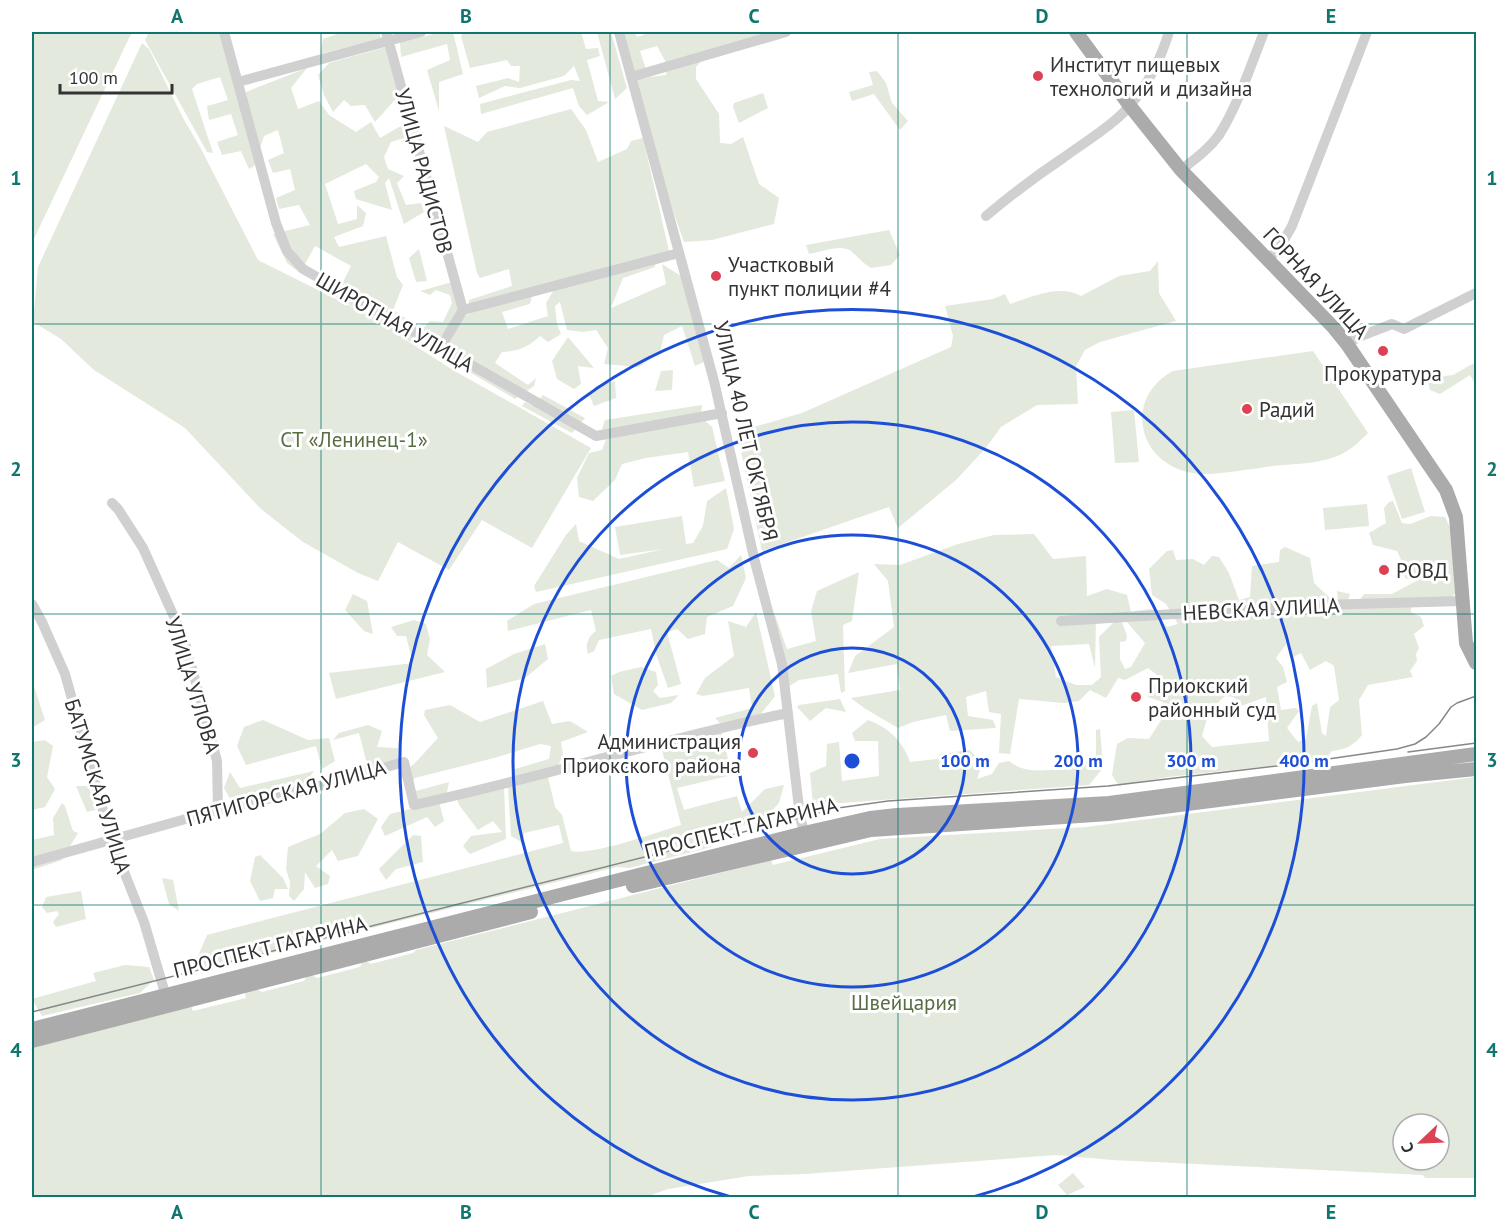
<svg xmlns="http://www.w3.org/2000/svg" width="1508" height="1229" font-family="'PT Sans',sans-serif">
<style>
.green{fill:#e3e9dc;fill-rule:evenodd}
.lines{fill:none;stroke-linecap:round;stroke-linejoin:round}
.minor{stroke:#d0d0d0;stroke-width:10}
.major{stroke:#ababab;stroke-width:14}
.tram{stroke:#888;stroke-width:1.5}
.grid{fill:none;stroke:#0f766e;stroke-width:1.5;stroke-opacity:0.55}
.ring{fill:none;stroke:#1d4ed8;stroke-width:3}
.poi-dot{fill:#dd4154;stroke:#fff;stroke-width:2}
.labels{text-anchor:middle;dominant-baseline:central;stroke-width:6;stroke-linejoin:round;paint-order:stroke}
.poi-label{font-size:21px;fill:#333;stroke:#fff;text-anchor:start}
.street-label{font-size:21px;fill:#333;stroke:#fff}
.park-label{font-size:21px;fill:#586d41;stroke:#fff}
.centre{fill:#1d4ed8;stroke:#fff;stroke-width:3}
.ring-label{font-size:18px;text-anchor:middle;font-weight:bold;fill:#1d4ed8;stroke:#fff;stroke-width:6;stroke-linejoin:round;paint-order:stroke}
.neatline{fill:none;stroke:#0f766e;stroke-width:2}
.grid-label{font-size:20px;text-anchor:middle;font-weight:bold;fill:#0f766e}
</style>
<rect width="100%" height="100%" fill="#fff"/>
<path class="green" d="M32 32H133L129 38 32 243Z
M149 32H221L247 101 246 92 307 68 291 88 298 109 319 101 329 115 356 132 371 122 380 138 406 123 410 136 391 142 384 157 388 169 404 176 397 183 406 205 421 203 424 212 404 224 389 178 385 183 392 210 356 199 354 191 376 182 379 177 366 164 325 184 338 224 357 219V205L366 213 363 226 334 237 339 247 386 236 397 277 403 285 393 310 418 326 421 348 395 333 453 370 591 448 532 548 482 520 449 570 398 542 378 581 358 573 303 542 261 509 185 428 94 370 61 339 33 322 38 267 142 43 149 49 183 118 200 147 258 260 356 309 320 287 323 274 343 282 351 266 315 246 300 273 287 263 273 234 310 225 299 205 279 209 276 198 295 190 290 169 273 173 268 160 284 153 278 130 264 136 254 166 249 169 241 151 222 155 217 142 238 135 231 114 209 120 207 106 228 100 220 77 197 84 192 89 213 153 207 152 145 40Z
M337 32H379L381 38 320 54 323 39 337 34Z
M442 32H453L463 74 439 82V111L427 70 450 60 447 44 401 57 400 42Z
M464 32H581L586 49 598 48 600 56 587 60 598 101 609 102 587 115 579 106 573 88 481 114 480 104 571 80 580 81 574 66 564 76 520 88 505 86 479 98 476 86 508 78 519 82 520 66H511L507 60 470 68 461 36Z
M597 32H611L627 88 615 99Z
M622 32H635L637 37 652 32H794L702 60 696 67V79L719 114 720 143 731 144 743 137 759 184 779 198 774 224 712 240 684 242 673 211 635 79 666 75 668 66 657 46 640 51 646 69 633 74Z
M386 47 400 94 375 122 365 105 351 106 344 100 333 112 324 95 318 75 329 63Z
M877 71 886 83 892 103 908 121 900 130 874 94 852 101 849 92 873 85 869 72Z
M763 93 768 108 739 123 733 107 734 103Z
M571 109 586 130 598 162 627 149 631 141 643 138 669 251 469 306V300L512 286 509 269 480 278 477 273 444 126 478 142 487 132Z
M889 230 900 255 891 265 871 268C863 263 859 258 852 252 842 243 822 252 809 254L806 245Z
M419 249 427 281 416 282 409 258Z
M1158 261 1159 293 1176 321 1100 342 1085 350 1076 366 1078 404 1037 405 1001 427 985 449 956 480 898 528 889 507 762 551 737 432 802 413 951 347 953 336 945 306 993 299 1005 294 1010 304C1032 297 1059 284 1081 296L1119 276 1150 271Z
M656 262 655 267 623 278 611 308 666 284 662 264 681 276 704 362 695 366 682 326 664 335 660 352 639 367 604 364 608 348 596 330 583 332 567 330 560 302 555 306 557 324 561 334 548 342 540 336C529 347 518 351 502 352L495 363 528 385 536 378 534 386 515 399 451 361 445 345 464 316 482 308 532 296 530 304 502 312 508 329 548 316 546 303 555 288Z
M452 282 459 310 437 342 420 332 430 321 443 322 452 303 450 295 436 290 430 295 420 291Z
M568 337 594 368 578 366 581 384 574 389 557 379 552 361Z
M1313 351 1368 433C1358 443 1349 452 1335 457 1316 464 1292 464 1272 466 1251 469 1229 473 1208 474 1199 474 1189 473 1181 470 1134 453 1128 395 1173 371Z
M1476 362V386L1470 375 1440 394 1430 390 1428 382 1437 377 1453 375Z
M673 370 672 390 655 391 661 371Z
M615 381 616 398 594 406 589 395 596 386Z
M543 395 585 418 572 433 522 406 525 402 533 406Z
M702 405 701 414 601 432 605 420Z
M1134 410 1139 462 1115 463 1111 412Z
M703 419 712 427 725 481 694 487 688 452 646 458 622 464 615 480 593 501 579 497 577 478 589 453 602 450 607 437Z
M1411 468 1425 512 1402 519 1387 476Z
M726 488 734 529 727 549 536 592 534 586 566 535 576 524 579 541 619 559 664 549 620 555 615 527 682 516 686 544 693 543 703 526 707 501Z
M1393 501 1402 523 1410 524 1431 516 1445 517 1452 531 1455 594 1451 597 1411 599V612L1421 617 1424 626 1414 634 1419 648 1416 654 1417 661 1410 671 1413 677 1368 685 1359 700 1362 735C1353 746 1347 749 1332 751L1325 760 1168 777 1119 786 1112 775 1117 744 1128 738 1149 739 1165 714 1163 702 1148 697 1147 686 1165 681 1148 668 1125 680 1118 678 1106 698 1090 690 1079 701 1064 703 1019 699 1010 754 999 753 1001 714 989 712 986 691 966 697 968 716 993 720 996 728 950 731 946 715 913 722 898 728 864 708 851 698 900 690 897 664 848 673 855 656 894 627 888 581 874 564 900 565 958 544 994 535 1034 534 1053 559 1086 556 1087 596 1107 589 1127 595 1131 612 1096 616 1095 668 1089 644 1051 646 1056 677 1076 685H1092L1101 677 1099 637 1115 621 1122 622 1127 636 1126 641 1120 642V659L1125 669 1131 667 1145 643 1127 622 1135 611 1151 609 1167 627 1178 624 1166 604 1152 595 1149 569 1167 551 1173 550 1176 560 1193 559 1204 565 1212 556 1219 557 1229 573 1239 600 1250 597 1252 566 1279 562 1280 550 1285 547 1310 558 1314 583 1333 601 1338 600 1337 591 1350 594 1348 600 1356 605 1364 594H1392L1416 581 1405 578 1403 564 1397 551 1373 545 1369 533 1386 523 1384 508 1389 502ZM1289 640 1293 657 1301 653 1310 670 1326 661 1334 666 1339 700 1330 707 1326 736 1322 733 1317 703 1312 706 1306 739 1298 742 1287 728 1299 711 1296 708 1281 710 1277 687 1287 682 1283 667 1276 658ZM1225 696 1234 697 1241 706 1266 697 1269 741 1212 747 1202 736 1209 711Z
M1367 504 1369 526 1325 530 1323 508Z
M741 555 746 578 733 606 707 617 705 634 688 639 677 629 667 632 681 684 668 688 656 654 651 629 599 640 594 651 588 654C585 645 588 636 596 631L591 610 508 631 507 621 534 604 717 560 729 568Z
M859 572 852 621 843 625 845 691 841 693 838 674 799 680 786 688 772 617 775 615 787 649 816 641 811 611 817 591Z
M353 594 367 601 373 634 364 631 345 610Z
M756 612 775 696 760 715 720 723 715 718 752 708 749 688 703 696 696 694 705 678 734 656 728 621 746 627Z
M414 620 426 624 430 639 427 655 445 672 336 699 329 673 413 663 406 636H397L391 627Z
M545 644 548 659 525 678 487 688 486 669 514 654Z
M641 667 656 672 658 685 653 691 660 698 679 695 671 703 642 710 614 694 611 676 619 672Z
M32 680 45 720 32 728Z
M840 699 846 712 826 708 810 721 797 707 799 705Z
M543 701 552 724 570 721 588 732 561 742 563 755 557 768 511 780 515 769 549 759 551 746 540 744 494 758 415 778 407 787 400 774 414 764 438 738 424 715 425 710 450 705 480 722Z
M263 720 308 740 329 738 335 761 322 769 316 746 246 765 237 746 244 727Z
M868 720C888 727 903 741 910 762L937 759 940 754 970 750 974 755 985 756 977 779 992 774 999 763 1009 761C1031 780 1072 766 1096 758V730L1100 729 1103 768 1089 785 813 805 810 773 826 766 827 744 839 742 842 781 879 776 878 741H855L852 733Z
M368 725 382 731 377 747 398 748V761L352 774 354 768 367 764 359 733 333 740 339 733Z
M721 731 732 775 677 788 684 810 737 796 742 812 765 789 784 785 779 803 768 815 719 835 711 847 629 868 617 867 191 973 207 935 563 843 559 825 524 833 523 843 511 836 508 787 548 777 555 807 562 815 571 851C591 856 658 832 681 825L661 746Z
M45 740 53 746 47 777 55 789 45 807 32 810V742Z
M314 771 303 786 232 802 224 788 230 772 240 788Z
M1476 777V1178H1425L1423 1175 1112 1160 1056 1155 805 1174 749 1176 668 1189 643 1198H32V1047L191 1006 193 1011 246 998 245 992 257 989 262 992 304 981 307 976 312 975 317 978 360 967 362 963 366 961 371 964 413 953 416 950 771 860 773 865 880 839 1086 827ZM1403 1124H1439V1160H1403Z
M449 782 446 797 417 802 416 791Z
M76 786H88L98 809 87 812Z
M504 787 506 839 470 854 463 846 471 836 502 832 493 821 478 830 459 805 457 798Z
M439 802 444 821 435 827 427 817 385 836 381 827 390 814Z
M62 803 65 806 73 831 78 833 62 860 32 870V840L54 835 53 818Z
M364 809 378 819 358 856 338 861 332 850 316 866 330 876 328 884 315 888 305 872 304 889 294 901 289 896 290 882 286 869 288 847 320 834 345 813Z
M413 835 421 836 423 862 396 869 386 880 379 869Z
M260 855 283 878 288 889H275L273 898 260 901 250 881 255 857Z
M162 878 173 880 179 911 169 904Z
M81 891 86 919 56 927 53 922 59 914 57 911 47 913 42 907 46 897Z
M125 965 149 967 154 980 140 993 42 1016 32 999 96 981 93 973Z
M1073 1173 1085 1187 1067 1195 1058 1185Z"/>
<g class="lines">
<path class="minor" d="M224 32 276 223 287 251 303 269 596 436 722 413
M386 32 463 310
M619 32 714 381 755 562 782 664 800 816 804 833
M631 77 786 32
M238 82 421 32
M1181 170C1195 159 1209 149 1219 135 1238 105 1251 65 1264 32
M986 216C1011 195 1036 176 1063 158 1082 144 1118 122 1131 104 1149 83 1161 58 1169 32
M1268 260 1280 247 1292 226 1367 32
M463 310 679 253
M1347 344 1361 336 1392 324 1404 329 1476 293
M440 348 463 310
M112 503 118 509 143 548 184 639 217 761 218 810
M32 604 42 622 65 674 111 839 144 922 167 1000
M1061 621 1320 605 1462 601
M32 862 218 810 298 792 404 762 414 805C540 778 662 739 788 713"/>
<path class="major" d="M1076 32 1130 106 1181 170 1334 328 1347 344 1446 490 1456 517 1466 643 1476 663
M633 886 871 830 1109 814 1405 776 1476 769
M32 1029 804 833 870 818 897 815 1109 803 1476 754
M32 1041 531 912"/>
<path class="tram" d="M1408 752 1476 743
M32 1012 838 808 888 801 1108 786 1294 764 1397 749 1415 744 1426 737 1439 724 1451 707 1457 703 1476 696"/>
</g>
<path class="grid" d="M321 32V1198M610 32V1198M898 32V1198M1187 32V1198M32 324H1476M32 614H1476M32 905H1476"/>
<g class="ring">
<circle cx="852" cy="761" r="113"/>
<circle cx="852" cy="761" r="226"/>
<circle cx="852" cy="761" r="339"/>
<path d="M731 1197A452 452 0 1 1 973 1197"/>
</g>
<g class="poi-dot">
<circle cx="1038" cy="76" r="6"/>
<circle cx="716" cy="276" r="6"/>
<circle cx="1383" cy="351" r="6"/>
<circle cx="1247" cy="409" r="6"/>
<circle cx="1384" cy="570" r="6"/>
<circle cx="1136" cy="697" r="6"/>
<circle cx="753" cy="753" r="6"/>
</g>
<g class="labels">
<g class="poi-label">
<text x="1050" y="64">Институт пищевых<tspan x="1050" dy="24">технологий и дизайна</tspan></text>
<text x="728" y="264">Участковый<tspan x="728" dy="24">пункт полиции #4</tspan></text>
<text x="1383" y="373" text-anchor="middle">Прокуратура</text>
<text x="1259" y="409">Радий</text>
<text x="1396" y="570">РОВД</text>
<text x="1148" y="685">Приокский<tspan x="1148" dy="24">районный суд</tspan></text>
<text x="741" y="741" text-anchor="end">Администрация<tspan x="741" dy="24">Приокского района</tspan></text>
</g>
<g class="street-label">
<text transform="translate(424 171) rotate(75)">УЛИЦА РАДИСТОВ</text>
<text transform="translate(1316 283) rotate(47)">ГОРНАЯ УЛИЦА</text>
<text transform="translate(395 322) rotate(30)">ШИРОТНАЯ УЛИЦА</text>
<text transform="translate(746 431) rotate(77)">УЛИЦА 40 ЛЕТ ОКТЯБРЯ</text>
<text transform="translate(1261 609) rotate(-3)">НЕВСКАЯ УЛИЦА</text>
<text transform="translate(193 685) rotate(73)">УЛИЦА УГЛОВА</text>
<text transform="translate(98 786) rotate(73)">БАТУМСКАЯ УЛИЦА</text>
<text transform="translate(286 793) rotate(-15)">ПЯТИГОРСКАЯ УЛИЦА</text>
<text transform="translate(741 828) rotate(-14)">ПРОСПЕКТ ГАГАРИНА</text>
<text transform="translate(270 947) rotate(-14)">ПРОСПЕКТ ГАГАРИНА</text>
</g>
<g class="park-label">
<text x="354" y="439">СТ «Ленинец-1»</text>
<text x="904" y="1002">Швейцария</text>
</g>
</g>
<circle cx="852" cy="761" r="9" class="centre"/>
<g class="ring-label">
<text x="965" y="767">100 m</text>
<text x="1078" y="767">200 m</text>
<text x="1191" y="767">300 m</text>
<text x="1304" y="767">400 m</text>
</g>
<rect width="1508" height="1229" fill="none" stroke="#ffffff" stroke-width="66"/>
<g transform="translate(1421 1142) rotate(247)"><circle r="28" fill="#ffffff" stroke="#adadad" stroke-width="1.5"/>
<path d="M0-4.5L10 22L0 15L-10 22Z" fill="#dd4154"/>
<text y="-9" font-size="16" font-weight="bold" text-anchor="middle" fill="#333333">С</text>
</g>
<path d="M60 84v9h112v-9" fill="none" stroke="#333333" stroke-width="3"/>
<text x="69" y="84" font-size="18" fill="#333333" stroke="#ffffff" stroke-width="4.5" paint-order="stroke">100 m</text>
<rect x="33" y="33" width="1442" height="1163" class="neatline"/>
<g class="grid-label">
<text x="177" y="23">A</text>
<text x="466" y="23">B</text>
<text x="754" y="23">C</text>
<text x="1042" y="23">D</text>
<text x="1331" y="23">E</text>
<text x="16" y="185">1</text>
<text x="1492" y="185">1</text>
<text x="16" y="476">2</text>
<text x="1492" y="476">2</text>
<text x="16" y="767">3</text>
<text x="1492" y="767">3</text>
<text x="16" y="1057">4</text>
<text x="1492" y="1057">4</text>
<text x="177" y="1219">A</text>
<text x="466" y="1219">B</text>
<text x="754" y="1219">C</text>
<text x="1042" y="1219">D</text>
<text x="1331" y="1219">E</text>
</g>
</svg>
